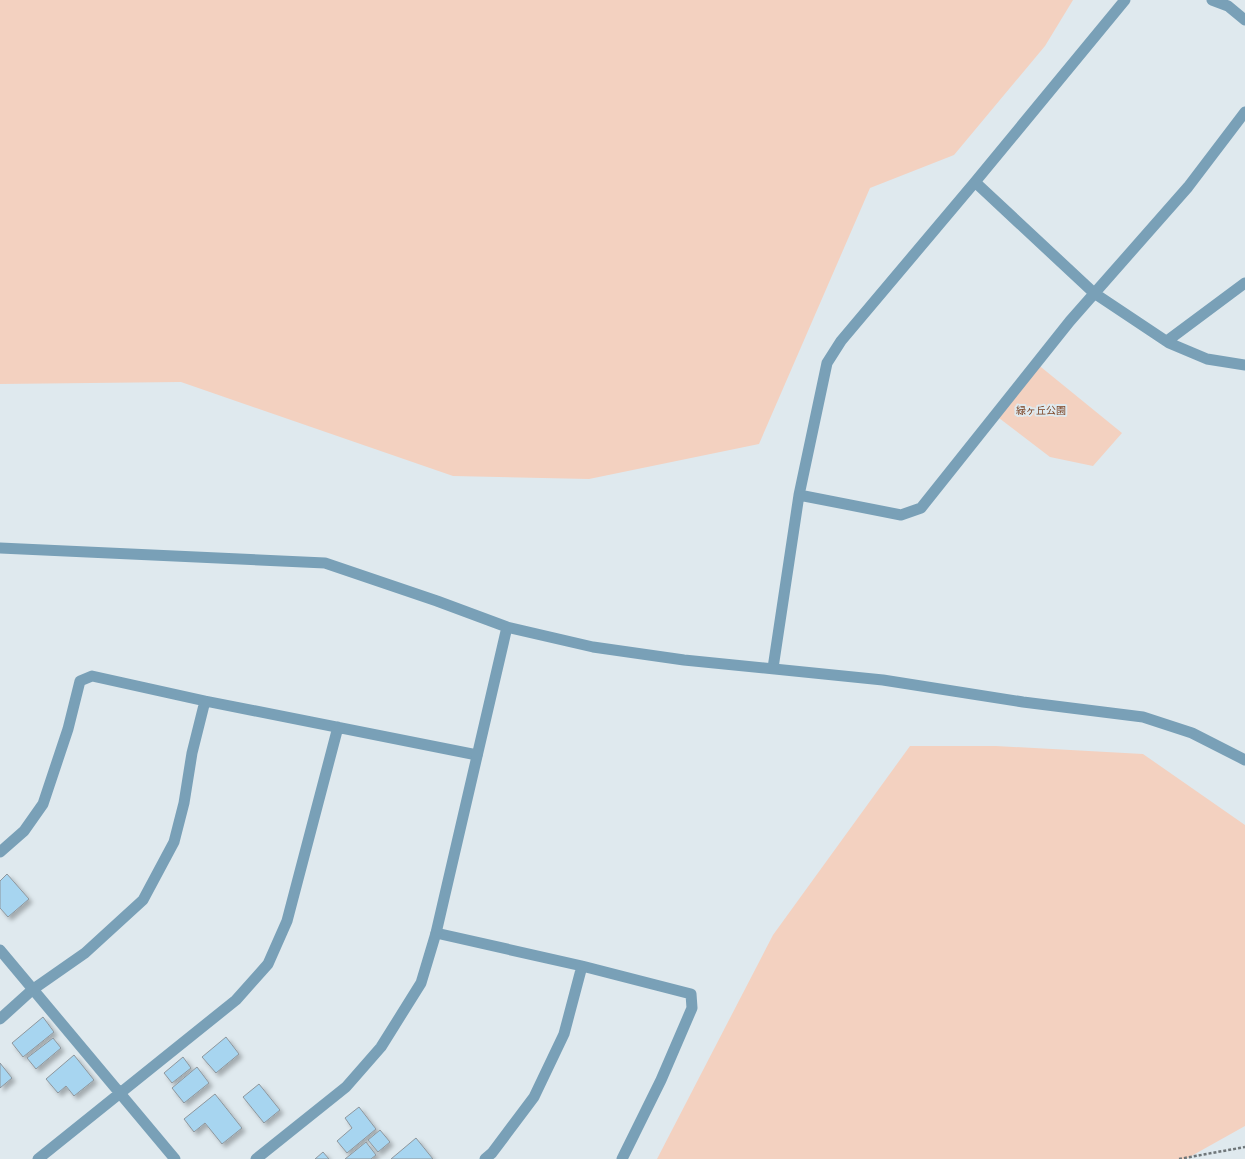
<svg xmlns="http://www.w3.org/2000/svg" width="1245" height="1159" font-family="Ubuntu,'Noto Sans JP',sans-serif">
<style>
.green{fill:#f3d1c0}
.building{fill:#a7d5f0;stroke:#8e969c;filter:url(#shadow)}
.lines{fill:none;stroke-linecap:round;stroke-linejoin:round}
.path{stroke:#6f7679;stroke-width:2.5;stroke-dasharray:3 2;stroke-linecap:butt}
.minor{stroke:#79a0b7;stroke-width:11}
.tertiary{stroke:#79a0b7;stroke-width:11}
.labels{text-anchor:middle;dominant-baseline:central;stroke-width:4;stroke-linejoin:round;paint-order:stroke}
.park-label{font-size:10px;fill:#7a4121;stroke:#dfe9ee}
</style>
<defs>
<filter id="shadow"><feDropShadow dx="3.5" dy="3.5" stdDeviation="2" flood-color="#0004"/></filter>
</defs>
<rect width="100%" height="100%" fill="#dfe9ee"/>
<path class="green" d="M0 0H1073L1045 46 954 155 870 188 759 444 589 479 453 476 181 382 0 384Z
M1036 363 1122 433 1093 466 1050 457 995 415Z
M910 746H996L1143 754 1245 825V1126L1186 1159H657L773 935Z"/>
<path class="building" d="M7 874 29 899 8 917 0 908V881Z
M43 1017 54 1032 23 1057 12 1043Z
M226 1037 239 1054 216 1073 202 1057Z
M53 1038 61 1048 36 1069 27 1058Z
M74 1055 94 1080 74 1096 66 1086 58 1093 46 1079Z
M183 1057 191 1068 172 1083 164 1073Z
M0 1063 12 1078 0 1088Z
M197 1067 209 1083 184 1103 172 1088Z
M259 1084 280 1110 264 1123 243 1097Z
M215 1094 242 1128 222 1144 205 1123 194 1132 184 1119Z
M359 1107 376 1129 347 1153 337 1141 352 1128 345 1118Z
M380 1130 390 1142 378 1152 368 1140Z
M416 1138 433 1159H391Z
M366 1142 376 1155 371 1159H345Z
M323 1152 329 1159H315Z"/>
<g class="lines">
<path class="path" d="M1179 1159 1245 1147"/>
<path class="minor" d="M1212 0 1228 6 1245 20
M975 182 1094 293 1169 343 1207 359 1245 365
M1167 341 1245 283
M799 495 901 515 921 508 1070 321 1188 187 1245 112
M773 668 799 495 827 363 841 341 975 182 1125 0
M0 852 24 831 43 804 68 729 80 681 92 676 205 701 477 755
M436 933 582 966 691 994 692 1008 661 1080 622 1159
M0 950 175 1159
M0 1019 32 990 85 953 143 900 174 842 184 803 192 753 205 701
M38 1159 236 1000 268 964 287 921 338 727
M485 1159 492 1153 534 1097 564 1034 582 966"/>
<path class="tertiary" d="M0 548 325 563 437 601 507 627 593 647 684 660 883 680 1023 702 1143 717 1192 733 1245 760
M256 1159 346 1087 381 1047 421 983 436 933 507 627"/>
</g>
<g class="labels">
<g class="park-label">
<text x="1041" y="410">緑ヶ丘公園</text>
</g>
</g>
</svg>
